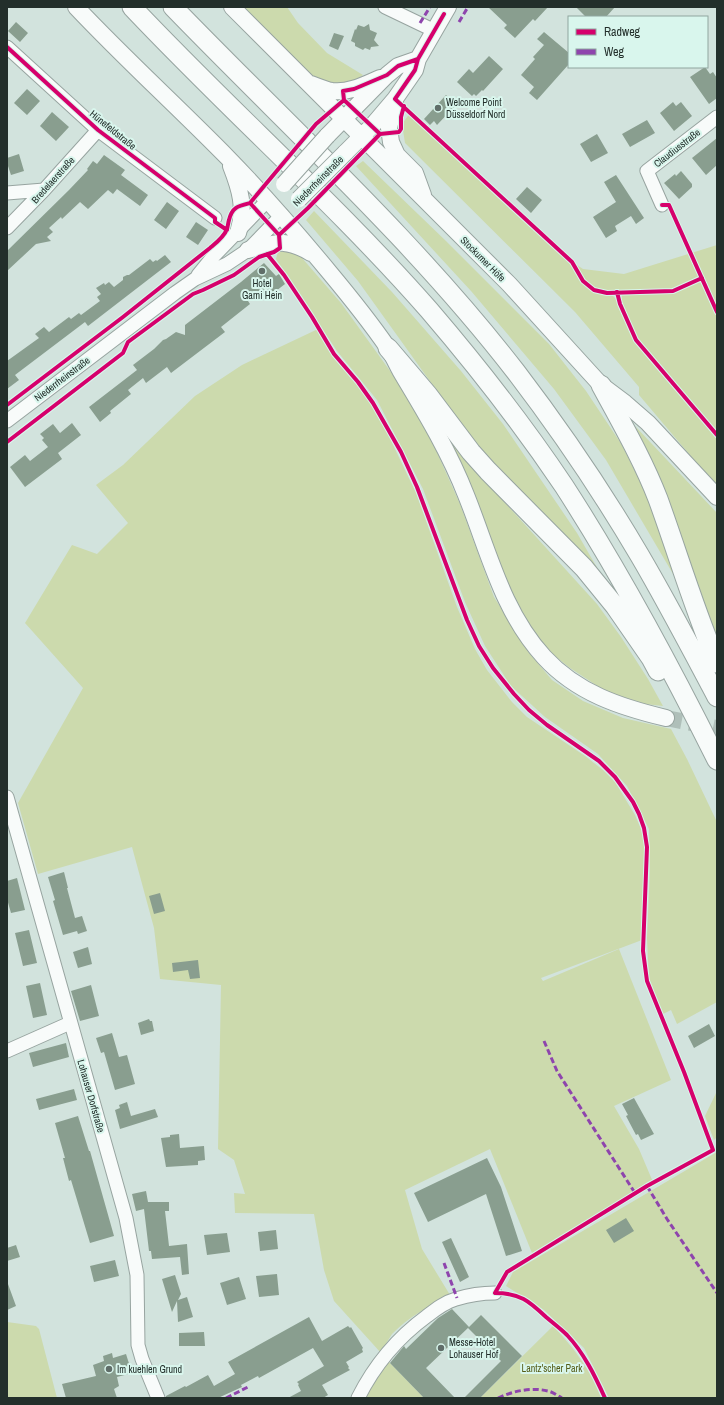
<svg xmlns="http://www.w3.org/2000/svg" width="724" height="1405" font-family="'Archivo Narrow',sans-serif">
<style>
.green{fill:#ccdaad}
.building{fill:#899e8f}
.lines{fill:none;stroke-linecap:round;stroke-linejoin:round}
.major-tunnel{stroke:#afbfb9;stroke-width:16;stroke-dasharray:16 8;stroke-linecap:butt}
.minor-casing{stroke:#97a4a0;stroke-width:15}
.major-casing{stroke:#97a4a0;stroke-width:18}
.highway-casing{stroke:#97a4a0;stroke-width:21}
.minor{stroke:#f8fbfa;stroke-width:13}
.major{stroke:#f8fbfa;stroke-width:16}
.highway{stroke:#f8fbfa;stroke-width:19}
.major-bridge-casing{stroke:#97a4a0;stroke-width:18;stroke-linecap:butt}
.major-bridge{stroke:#f8fbfa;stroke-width:16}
.quiet{stroke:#8e44ad;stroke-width:3;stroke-dasharray:6 3;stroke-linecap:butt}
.cycleway-casing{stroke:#d9f6ed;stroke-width:6}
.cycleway{stroke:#d6006c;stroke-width:4}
.poi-dot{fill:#606e69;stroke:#d9f6ed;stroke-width:1.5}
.labels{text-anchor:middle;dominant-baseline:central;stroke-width:4;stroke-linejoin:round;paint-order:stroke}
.poi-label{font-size:10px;fill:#232f2b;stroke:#d9f6ed;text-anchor:start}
.street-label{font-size:10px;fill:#232f2b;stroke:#d9f6ed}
.park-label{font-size:10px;fill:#545c17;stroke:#d9f6ed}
</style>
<rect width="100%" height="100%" fill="#d2e3dd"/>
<path class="green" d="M241 7H287L298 23 327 53 363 75C348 86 336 83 319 83Z
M410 113 571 263C578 274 583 288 598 293 602 294 609 293 613 296 621 303 630 329 636 341L717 436V487L639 395V387L575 312 405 143 402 124Z
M363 161 446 241 549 344 586 391 622 445 654 510 676 579 606 460 554 389 471 291 356 166Z
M314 211 392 292 461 371 503 424 577 533 614 597 475 444 358 281 306 220Z
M717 245V434L637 339 621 304 622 294H662L673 292 672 290 607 292C593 289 580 281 577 265L583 269 624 274Z
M296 251 341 303 393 375 431 439 460 504 494 597 529 653 552 680 583 701 623 718 671 729 687 759 717 822V1002L677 1024 671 1010 663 1014 649 980 647 938 650 869 649 829 627 786 598 754 545 717 511 686 485 646 465 602 423 489 377 400 337 351 276 259 278 252Z
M318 329 375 407 416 493 457 607 475 649 487 670 512 702 527 717 585 756 603 770 615 782 635 815 641 829 645 848 642 940 541 978 543 981 619 949 671 1080 614 1106 639 1149 653 1182 532 1253 490 1149 405 1190 422 1249 450 1295C430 1306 408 1317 392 1334 388 1340 384 1347 381 1353L334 1301 324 1270 314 1214 235 1213 234 1193 245 1194 234 1160 218 1149 221 985 160 979 154 928 132 847 38 874 18 803 83 688 25 623 72 545 97 554 128 523 96 485 123 465 195 396 242 365Z
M635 426 717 513V642L656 469Z
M445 431 488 484 597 604 621 637 648 679 663 706 645 704 605 691 570 668 547 650 522 615 500 567Z
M717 1091V1137L714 1140 705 1116Z
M717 1152V1398H609L584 1348 544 1310 506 1286 513 1272Z
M7 1322 36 1326 39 1329 57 1398H7Z
M553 1326C574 1348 590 1369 601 1398H480Z
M387 1360 424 1398H362Z"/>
<path class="building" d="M488 7H548L535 21 533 19 515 38 504 28 507 25Z
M576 7H615L606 17H586Z
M16 22 28 33 20 42 8 31Z
M369 24 370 30 377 33 374 40 379 46 371 47 370 50 365 48 363 50 355 46V43L351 41 355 29 356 30 358 25 364 27Z
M544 32 569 53V64L537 100 529 93 534 87 521 75 535 59 533 57 544 45 537 39Z
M334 33 344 36 338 50 329 46Z
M489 56 503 69 483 91 482 90 476 96 474 94 472 96 457 82 469 69 473 73Z
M705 67 710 74 713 72 717 78V98L709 104 690 77Z
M27 89 40 101 27 115 14 103Z
M446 95 453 102 452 104 455 106 437 125 434 121 430 125 424 119Z
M673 102 676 106 681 102 692 116 674 131 660 113Z
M52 112 69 127 56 141 40 126Z
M647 120 655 133 630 147 622 134Z
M597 134 608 153 591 162 580 144Z
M717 138V165L706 175 692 158Z
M19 154 24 171 11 175 7 163V158Z
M104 155 125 170 121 175 148 195 140 206 117 189 113 194 108 190 88 209 80 202 62 219 61 217 49 228 53 232 47 237 51 241 36 244 7 271V251L69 190 88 170 87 169 93 161 97 164Z
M681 171 692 184V187L679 199 664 183 675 174 676 176Z
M616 175 644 218 636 224 631 216 615 226 617 231 606 238 593 217 616 202 604 182Z
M527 187 542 200 531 213 516 199Z
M167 202 179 211 166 229 154 220Z
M196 222 208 230 198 245 186 237Z
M165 255 171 262 88 326 85 322 15 375 19 380 7 389V361L39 338 35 334 44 327 49 332 69 317 71 319 79 313 81 315 100 301 97 297 101 294 96 288 104 283 105 285 109 282 114 287 123 280V277L127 275H129L150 259 153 262 156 260 157 261Z
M264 263 276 276 279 274 285 284 267 298 262 291 248 301 250 304 221 327 225 332 171 373 167 367 146 383 143 378 128 390 131 394 110 411 111 413 100 422 89 407 137 370 133 365 154 349 163 340 166 339 176 332 185 335V325L241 282Z
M72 423 81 435 58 453 62 459 25 487 10 467 25 455 30 461 48 447 42 440 44 438 40 434 53 424 60 433Z
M64 872 68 888H67L75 918 82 916 87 931 78 934 77 931 63 935 53 901 55 900 48 877Z
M17 878 25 910 11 913 7 899V881Z
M160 893 165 911 154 914 149 896Z
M29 930 37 963 23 966 15 933Z
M88 947 92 964 78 968 73 952Z
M198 960 200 978 190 979 188 970 173 972 172 963Z
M40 983 47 1015 33 1018 26 986Z
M91 985 99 1016 80 1021 71 991Z
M149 1019 150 1021H152L154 1031 141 1035 138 1023Z
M709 1024 715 1036 694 1048 688 1036Z
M112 1033 119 1057 127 1055 135 1084 115 1090 104 1052 101 1053 96 1038Z
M66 1043 69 1057 33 1067 29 1053Z
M74 1089 77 1100 39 1110 36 1099Z
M634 1098 654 1134 641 1140 638 1134 636 1135 626 1116 628 1115 622 1104Z
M127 1102 131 1116 155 1109 158 1117 120 1129 115 1110 120 1108 119 1105Z
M78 1116 89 1151H90L114 1236 90 1243 71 1180 69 1181 63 1158H65L55 1123Z
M179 1134 180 1148 204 1146 205 1160 198 1161V1165L166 1167 161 1138 170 1137V1135Z
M487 1158 501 1187 522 1251 506 1256 486 1194 428 1222 414 1193Z
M146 1191 148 1202H169V1211H165L169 1246 187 1244 189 1274 182 1275 180 1257 152 1259 151 1251H149L144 1209 136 1211 132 1194Z
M626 1218 634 1231 614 1243 606 1230Z
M276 1230 278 1249 260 1251 258 1232Z
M227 1233 230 1252 207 1255 204 1235Z
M451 1238 469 1277 460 1282 442 1242Z
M16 1245 20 1257 7 1261V1248Z
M115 1260 119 1276 94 1282 90 1266Z
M277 1274 279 1295 259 1297 256 1276Z
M175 1275 181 1294 178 1300 187 1297 193 1317 178 1322 177 1301 172 1312 162 1279Z
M239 1277 246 1299 227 1305 220 1283Z
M7 1284H8L16 1306 7 1310Z
M452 1309 469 1327 426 1368 455 1398H424L390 1363 404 1346 406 1349 438 1318Z
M481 1315 522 1356 480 1398H464L501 1361 468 1328Z
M309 1317 322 1341 348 1326 350 1328 351 1327 363 1348 362 1349 363 1352 346 1362 349 1367 348 1368 350 1370 322 1385 328 1395 323 1398H288L301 1391 298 1385 299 1384 297 1382 324 1366 313 1348 259 1378 258 1376 241 1385 242 1387 218 1398H166V1396L185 1386 186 1387 208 1375 214 1386 235 1374 228 1362Z
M204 1332 205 1346H179V1333Z
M112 1353 113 1358 126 1354 132 1373 117 1377 119 1386 114 1389 117 1398H66L62 1384 96 1376 93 1365 104 1361 103 1356Z"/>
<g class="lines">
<path class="major-tunnel" d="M666 718 717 728"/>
<defs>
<path id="minor" d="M385 7 435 31
M7 47 98 130 215 218
M7 193 44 190
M662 205 647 171 717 117
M7 228 44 190 98 130
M198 275 211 259 268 200
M7 421 175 293 195 279 227 264 248 250 282 215
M7 797 126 1218 137 1275 138 1345 142 1359 158 1398
M7 1051 70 1023
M358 1398C374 1366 397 1338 427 1316 436 1309 445 1302 456 1299 469 1295 482 1293 495 1293"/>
<path id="major" d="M76 7C125 59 178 107 228 158 264 195 297 233 330 273 350 297 370 322 388 348 394 357 398 368 404 377 427 415 450 454 466 495 489 552 502 611 544 657 577 693 620 707 666 718
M232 7 509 284 601 385 625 403 648 423 717 497
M311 84C317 86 325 90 332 91 349 93 364 85 380 78
M395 101 389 128 391 142 397 155 415 173 423 195
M327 136 387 75 398 66 418 59
M345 153 372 126 395 99 415 70 418 59 448 7
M231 166C240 189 246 208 238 233
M248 250C276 243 284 237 311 253"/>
<path id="highway" d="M132 7C229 110 336 204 429 310 477 366 523 425 564 486 621 574 670 666 717 760
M173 7C289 127 414 240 516 372 561 431 603 493 640 556 667 602 692 650 717 697
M388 348 428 395 471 452 488 471 584 568 615 606 651 658 658 671
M601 385C621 422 643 460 658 499 678 554 694 609 717 663"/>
</defs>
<use href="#minor" class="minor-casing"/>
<use href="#major" class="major-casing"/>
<use href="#highway" class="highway-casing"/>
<use href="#minor" class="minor"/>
<use href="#major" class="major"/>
<use href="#highway" class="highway"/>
<defs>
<path id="major-bridge" d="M284 184 327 136
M299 199 345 153"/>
</defs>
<use href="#major-bridge" class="major-bridge-casing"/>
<use href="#major-bridge" class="major-bridge"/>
<path class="quiet" d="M459 22 468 7
M420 23 430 7
M544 1041 557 1071 635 1193
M647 1186 667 1219 717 1293
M444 1263 457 1298
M226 1398 248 1387
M498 1398C513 1391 531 1387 548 1391 553 1392 558 1396 562 1398"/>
<defs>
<path id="cycleway" d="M444 14 418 59 415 70 395 99 572 262 583 281 594 290 607 293 673 291 702 278
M7 47 98 130 215 218V222L227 230
M380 134 344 100 343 91 354 89 387 75 398 66 418 59
M662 205H669L717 312
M279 235 308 208 380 134 399 132 401 129V117L404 106
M267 254 284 275 312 317 334 354 358 382 373 403 401 452 417 487 467 620 479 646 493 668 514 694 529 710 547 725 599 761 615 777 633 802 639 814 644 828 647 847 643 951 647 981 684 1072 713 1150 647 1186 507 1272 495 1293C520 1293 529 1301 546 1317 553 1323 561 1329 567 1335 584 1353 595 1376 605 1398
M617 292 620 304 636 340 717 435
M7 405 123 317 210 248C216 243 224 237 227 229 228 226 228 223 229 220 232 207 238 206 250 203L316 124 344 100
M7 442 123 353 128 342 193 294 203 290 234 275 259 257 274 252 280 248 279 235 250 203"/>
</defs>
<use href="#cycleway" class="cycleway-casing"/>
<use href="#cycleway" class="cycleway"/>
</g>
<g class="poi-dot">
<circle cx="438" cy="108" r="4"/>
<circle cx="262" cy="271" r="4"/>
<circle cx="441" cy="1348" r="4"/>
<circle cx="109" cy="1369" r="4"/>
</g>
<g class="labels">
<g class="poi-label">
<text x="446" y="102">Welcome Point<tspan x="446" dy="12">Düsseldorf Nord</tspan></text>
<text x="262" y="283" text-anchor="middle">Hotel<tspan x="262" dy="12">Garni Hein</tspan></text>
<text x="449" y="1342">Messe-Hotel<tspan x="449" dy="12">Lohauser Hof</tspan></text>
<text x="117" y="1369">Im kuehlen Grund</text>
</g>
<g class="street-label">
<text transform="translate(113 130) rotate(39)">Hünefeldstraße</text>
<text transform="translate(677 148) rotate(-38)">Claudiusstraße</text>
<text transform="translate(53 180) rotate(-48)">Bredelaerstraße</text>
<text transform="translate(318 181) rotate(-45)">Niederrheinstraße</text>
<text transform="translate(483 259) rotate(45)">Stockumer Höfe</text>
<text transform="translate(62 379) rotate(-37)">Niederrheinstraße</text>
<text transform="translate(91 1096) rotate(74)">Lohauser Dorfstraße</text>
</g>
<g class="park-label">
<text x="552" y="1368">Lantz'scher Park</text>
</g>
</g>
<rect width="724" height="1405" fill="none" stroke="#232f2b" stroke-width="16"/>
<rect x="568" y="16" width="140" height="52" fill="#d9f6ed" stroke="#90a69f"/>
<rect x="576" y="29" width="20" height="6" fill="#d6006c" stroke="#90a69f"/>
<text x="604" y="36" font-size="12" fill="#232f2b">Radweg</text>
<rect x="576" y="49" width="20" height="6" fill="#8e44ad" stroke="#90a69f"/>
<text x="604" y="56" font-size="12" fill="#232f2b">Weg</text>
</svg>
